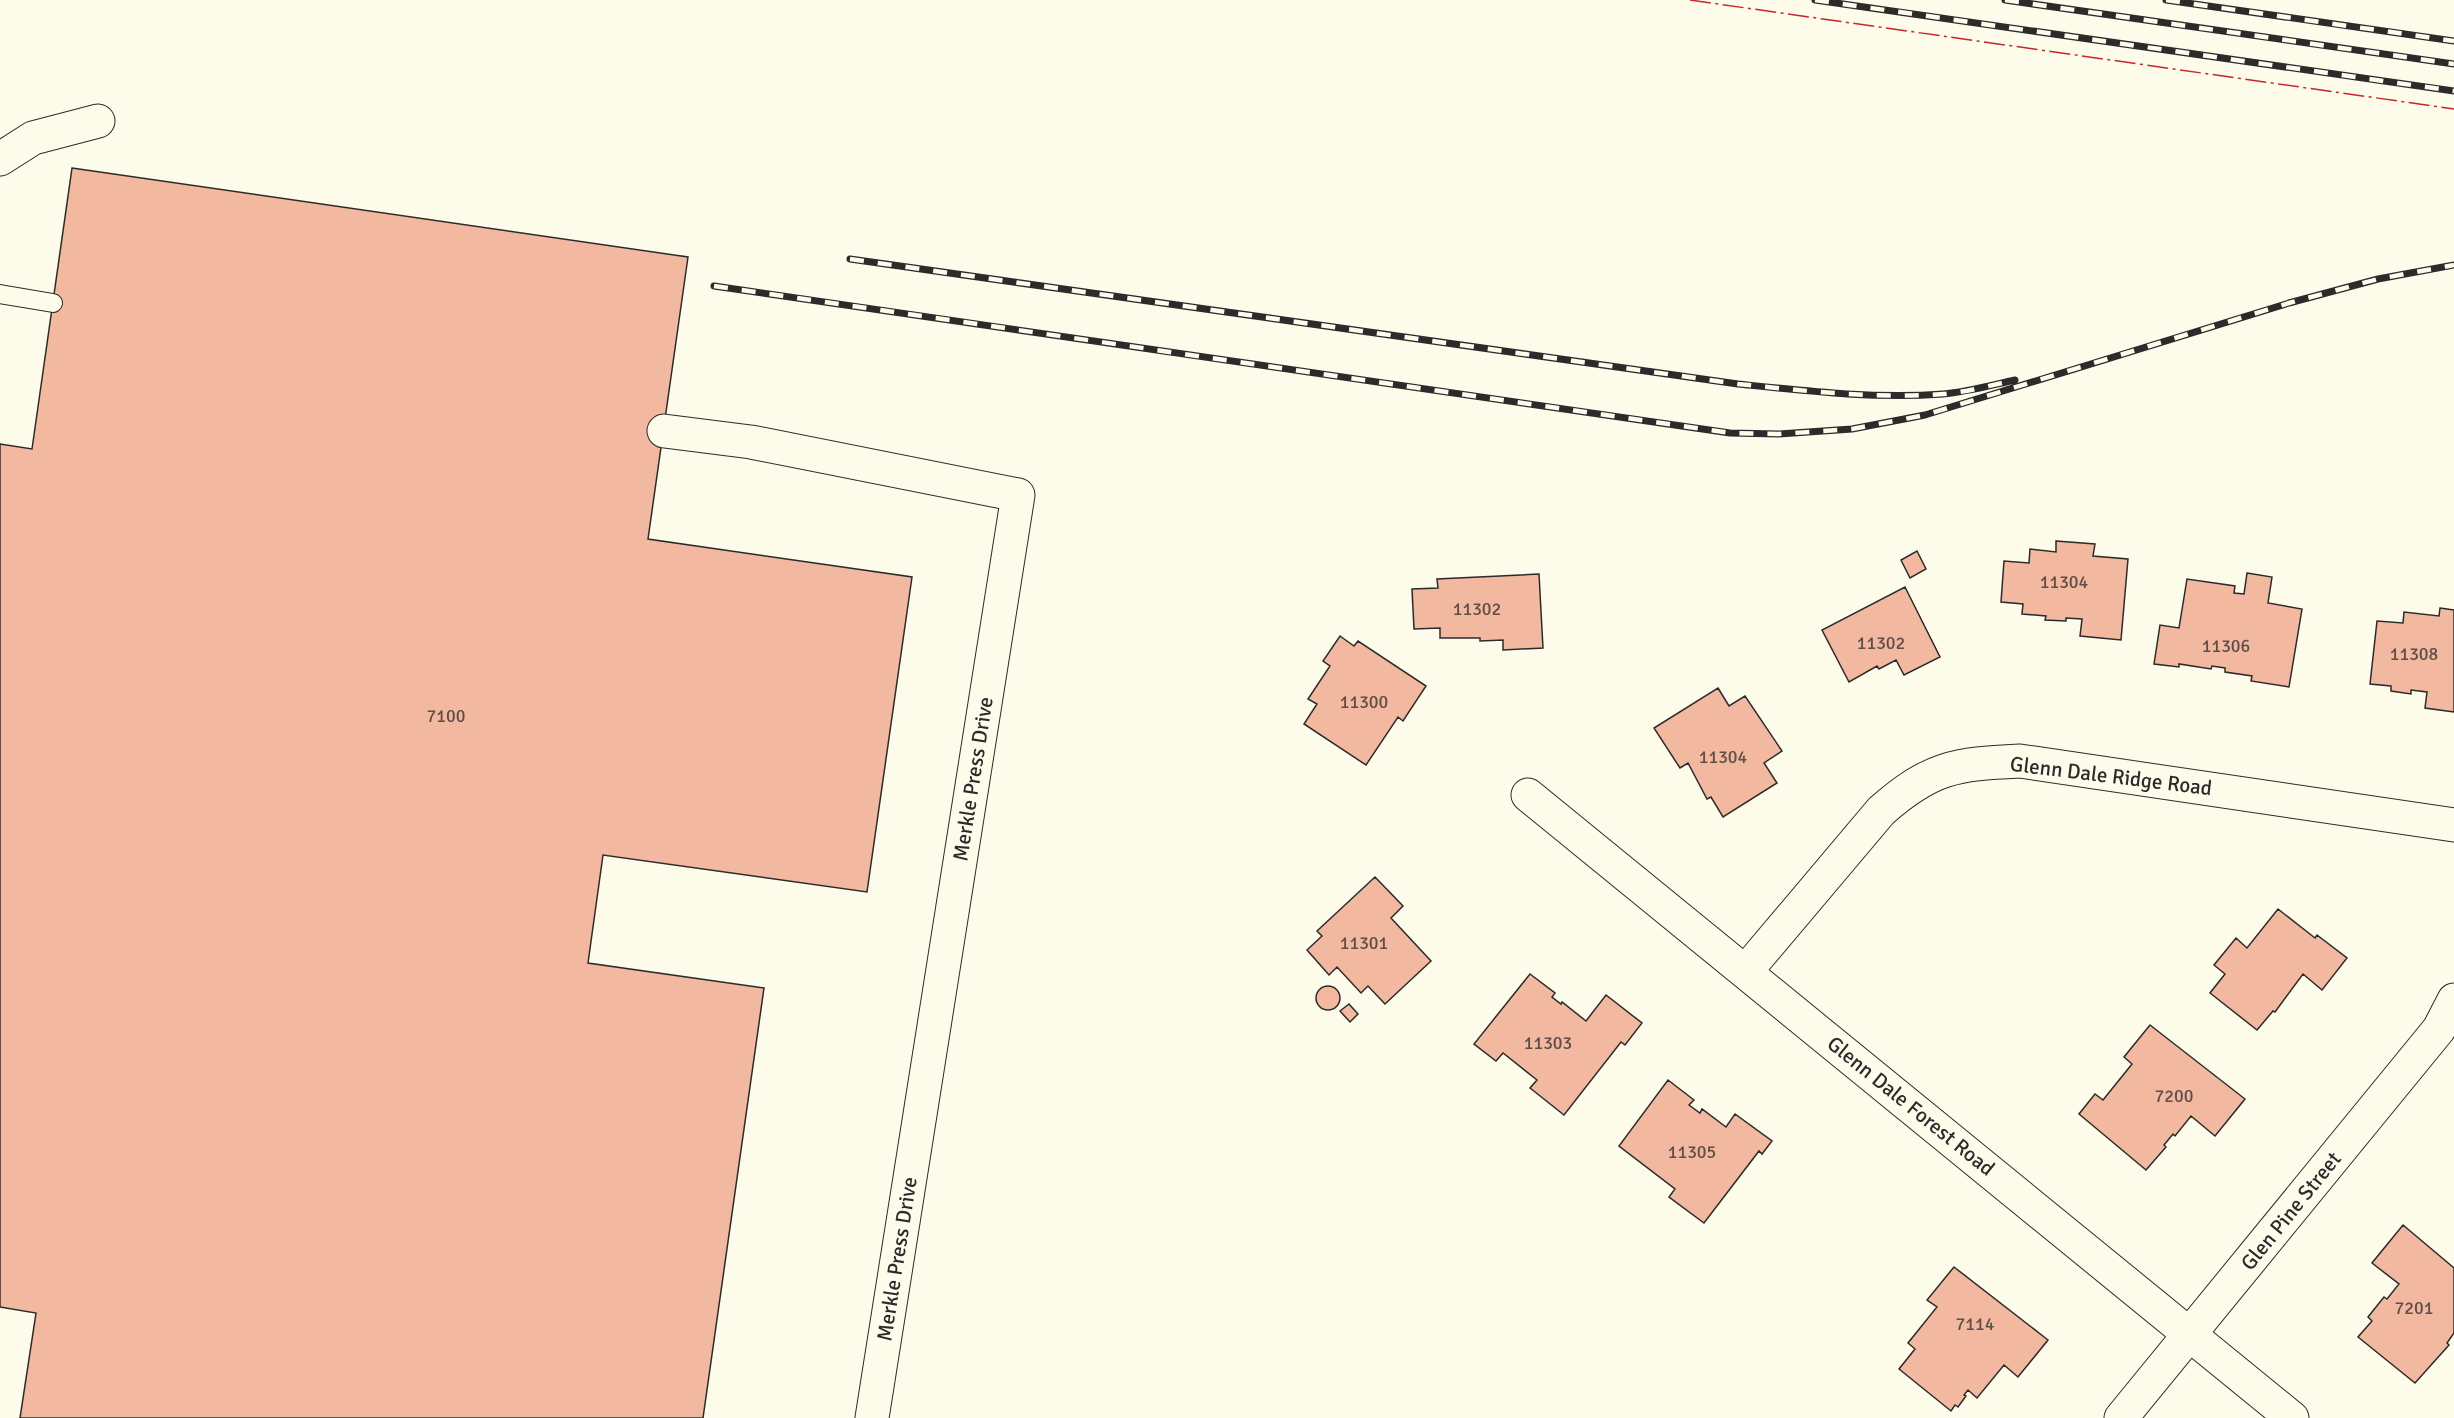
<svg xmlns="http://www.w3.org/2000/svg" width="2454" height="1418" font-family="Signika,sans-serif">
<style>
.building{fill:#f2b8a0;stroke:#2b2b2b;stroke-width:1.5}
.lines{fill:none;stroke-linecap:round;stroke-linejoin:round}
.lane-casing{stroke:#2b2b2b;stroke-width:20}
.street-casing{stroke:#2b2b2b;stroke-width:35}
.lane{stroke:#fdfbea;stroke-width:18}
.street{stroke:#fdfbea;stroke-width:33}
.rail-casing{stroke:#2b2b2b;stroke-width:7}
.rail{stroke:#fdfbea;stroke-width:4.5;stroke-dasharray:14;stroke-linecap:butt}
.power{stroke:#c62828;stroke-width:1.5;stroke-dasharray:21 4.5 3 4.5;stroke-linecap:butt}
.labels{text-anchor:middle;dominant-baseline:central;stroke-width:4.5;stroke-linejoin:round;paint-order:stroke}
.number-label{font-size:18px;fill:#5d4e48}
.street-label{font-size:21px;fill:#2b2b2b;stroke:#fdfbea}
</style>
<rect width="100%" height="100%" fill="#fdfbea"/>
<path class="building" d="M72 168 688 257 648 539 912 577 867 892 603 855 588 963 764 988 703 1418H20L36 1313 0 1307V444L32 449Z
M2056 541 2095 544 2093 556 2128 559 2121 640 2080 636 2082 619 2066 618V621L2045 620 2046 616 2022 614 2023 604 2001 602 2004 561 2029 563 2030 549 2056 552Z
M1917 551 1926 569 1910 578 1901 560Z
M2247 573 2272 577 2268 603 2302 609 2289 687 2251 681 2252 676 2225 672V668L2212 666 2211 669 2179 664V667L2154 664 2160 625 2179 628 2187 579 2235 586 2234 593 2244 594Z
M1539 574 1543 648 1503 650V640L1480 641V638H1440V628L1414 629 1412 589 1438 588 1437 579Z
M1905 587 1940 657 1904 675 1896 660 1879 669 1877 666 1849 682 1822 630Z
M2440 608 2454 610V712L2425 708 2427 692 2411 690V694L2391 691V686L2370 684 2377 621 2403 623 2404 612 2439 616Z
M1340 636 1354 646 1358 641 1426 686 1403 721 1398 717 1366 765 1304 724 1317 704 1308 699 1330 666 1323 661Z
M1718 688 1729 706 1745 696 1782 751 1764 763 1777 783 1723 817 1711 797 1707 799 1688 763 1680 768 1654 728Z
M1375 877 1403 906 1391 918 1431 961 1385 1004 1368 986 1361 993 1337 967 1329 975 1307 950 1322 936 1317 931Z
M2278 909 2315 938 2317 935 2347 958 2322 990 2303 974 2275 1012 2273 1011 2257 1030 2210 993 2225 974 2214 965 2236 938 2247 948Z
M1530 974 1555 993 1552 997 1561 1004 1562 1002 1586 1021 1606 995 1642 1023 1625 1045 1621 1042 1564 1115 1530 1088 1537 1080 1503 1053 1496 1061 1474 1044Z
M1316 998a12 12 0 1 1 24 0a12 12 0 1 1-24 0Z
M1349 1004 1358 1014 1350 1022 1340 1011Z
M2150 1025 2245 1099 2215 1136 2191 1116 2175 1136 2173 1134 2164 1145 2166 1147 2146 1170 2079 1114 2095 1094 2103 1100 2132 1064 2124 1057Z
M1668 1080 1694 1100 1689 1105 1700 1113 1702 1109 1726 1127 1735 1114 1772 1141 1762 1154 1759 1151 1704 1223 1669 1197 1675 1189 1619 1146Z
M2403 1225 2454 1268V1333L2447 1343 2449 1345 2415 1383 2358 1337 2372 1321 2368 1317 2384 1297 2387 1299 2399 1284 2372 1263Z
M1954 1267 2048 1340 2018 1377 2004 1365 1977 1398 1968 1390 1964 1395 1966 1396 1958 1407 1955 1405 1951 1411 1899 1369 1915 1349 1908 1343 1937 1307 1927 1300Z"/>
<g class="lines">
<defs>
<path id="lane" d="M0 294 53 303"/>
<path id="street" d="M0 159 33 138 98 121
M664 431 751 442 1018 495 872 1418
M1528 795 2292 1418
M1746 971 1881 811C1931 767 1955 764 2020 761L2454 825
M2121 1418 2439 1029 2454 1000"/>
</defs>
<use href="#lane" class="lane-casing"/>
<use href="#street" class="street-casing"/>
<use href="#lane" class="lane"/>
<use href="#street" class="street"/>
<defs>
<path id="rail" d="M1815 0 2454 91
M2005 0 2454 64
M2166 0 2454 41
M850 259 1738 384C1806 391 1875 399 1943 394 1967 392 1992 385 2015 380
M714 286 1730 433 1779 434 1852 429 1925 415 2289 303 2378 279 2454 265"/>
</defs>
<use href="#rail" class="rail-casing"/>
<use href="#rail" class="rail"/>
<path class="power" d="M1690 0 2454 109"/>
</g>
<g class="labels">
<g class="number-label">
<text x="2064" y="582">11304</text>
<text x="1477" y="609">11302</text>
<text x="1881" y="643">11302</text>
<text x="2226" y="646">11306</text>
<text x="2414" y="654">11308</text>
<text x="1364" y="702">11300</text>
<text x="446" y="716">7100</text>
<text x="1723" y="757">11304</text>
<text x="1364" y="943">11301</text>
<text x="1548" y="1043">11303</text>
<text x="2174" y="1096">7200</text>
<text x="1692" y="1152">11305</text>
<text x="2414" y="1308">7201</text>
<text x="1975" y="1324">7114</text>
</g>
<g class="street-label">
<text transform="translate(2111 776) rotate(7)">Glenn Dale Ridge Road</text>
<text transform="translate(973 779) rotate(-81)">Merkle Press Drive</text>
<text transform="translate(1911 1106) rotate(39)">Glenn Dale Forest Road</text>
<text transform="translate(2291 1211) rotate(-51)">Glen Pine Street</text>
<text transform="translate(897 1259) rotate(-81)">Merkle Press Drive</text>
</g>
</g>
</svg>
